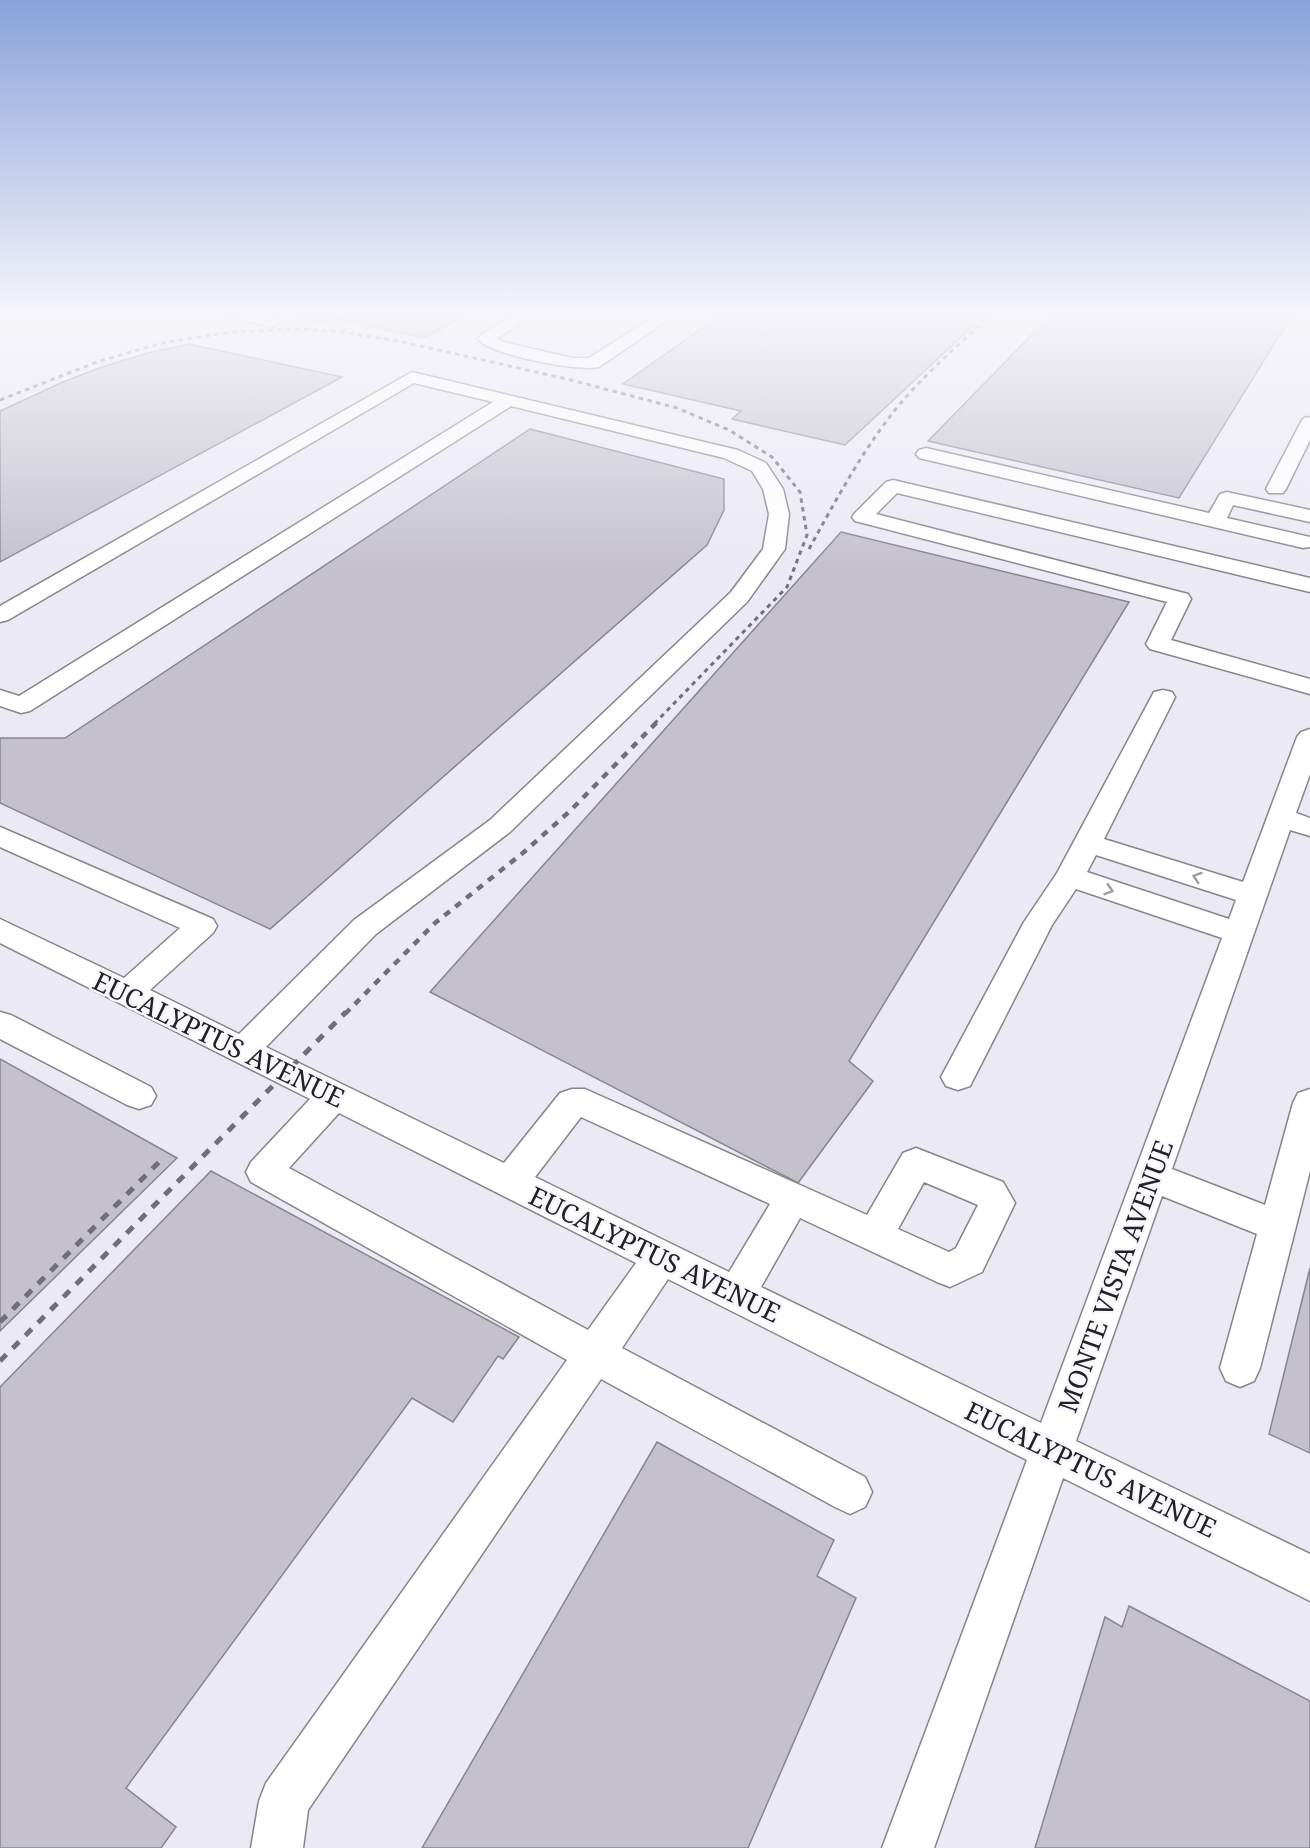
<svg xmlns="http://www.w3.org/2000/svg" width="1310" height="1848" font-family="'Noto Serif',serif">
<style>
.building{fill:#c4c1cb;stroke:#87858e;stroke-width:1.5}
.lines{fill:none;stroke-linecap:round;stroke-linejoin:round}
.minor-casing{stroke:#86848d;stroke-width:3}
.minor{fill:#fff;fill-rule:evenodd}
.rail-far2{stroke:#706f75;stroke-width:3;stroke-dasharray:4.5 4.5;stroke-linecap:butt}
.rail-far1{stroke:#706f75;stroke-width:4.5;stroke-dasharray:7 7;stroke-linecap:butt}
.rail{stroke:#706f75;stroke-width:5;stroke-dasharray:9 9;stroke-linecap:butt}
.oneway{stroke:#9c9b9d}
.labels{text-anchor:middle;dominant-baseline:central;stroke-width:5;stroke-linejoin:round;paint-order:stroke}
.near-street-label{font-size:26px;fill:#222125;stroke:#f8f6ff}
</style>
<rect width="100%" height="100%" fill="#ebe9f3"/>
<path class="building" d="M279 312H472L424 338 334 318 324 323Z
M725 312H988L845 445 732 419 741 411 623 384Z
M1054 312H1294L1179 498 928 441Z
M189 344 342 377 0 562V411L63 382 102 367 148 353Z
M530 429 724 479V510L707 545 270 929 0 803V738H65Z
M841 532 1129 602 849 1061 873 1081 798 1183 430 992Z
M0 1059 177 1158 0 1331Z
M211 1171 519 1337 503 1359 498 1356 453 1422 412 1398 126 1788 176 1827 161 1848H0V1387Z
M1310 1268V1453L1269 1434Z
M657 1442 834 1540 817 1576 856 1598 748 1848H422Z
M1129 1606 1310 1701V1848H1035L1105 1617 1122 1627Z"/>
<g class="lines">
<defs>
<path id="minor" d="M221 312H251L278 319 280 322 272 327 223 315Z
M517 312H536L497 339 504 342 572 358H589L661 312H680L599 367C579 372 490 355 478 339L480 336Z
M412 372 738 450 766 463 783 489 789 514 785 549 747 602 510 832 376 934 266 1047 504 1163 560 1093 572 1089H585L867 1215 903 1153 916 1148 1003 1182 1015 1203 982 1272 950 1287 937 1282 800 1218 761 1287 1041 1423 1222 938 1076 889 1052 925 970 1086 958 1090 946 1086 941 1077 1024 922 1057 873 1154 692 1163 690 1172 692 1175 697 1104 839 1243 882 1297 737 1301 732 1310 729V774L1296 813 1310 818V836L1290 830 1172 1169 1265 1205 1293 1103 1298 1093 1310 1089V1171L1260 1368 1254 1381 1240 1387 1226 1381 1220 1368 1257 1234 1162 1196 1076 1441 1310 1554V1601L1063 1478 934 1848H882L1027 1460 668 1279 622 1348 865 1477 872 1492 865 1507 850 1514 835 1507 601 1379 308 1810 303 1848H251L259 1801 266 1783 567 1360 251 1182 246 1172 251 1162 310 1099 0 943V919L124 978 180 928 0 847V827L213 919 217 926 213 933 150 990 239 1034 354 920 490 820 731 592 763 549 769 514 763 489 752 471 724 458 511 406 30 711 21 713 0 706V690L19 696 493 402 414 383 8 620 0 622V606ZM1096 855 1236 900 1229 919 1087 872ZM339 1113 636 1263 588 1330 289 1168ZM581 1117 770 1204 729 1272 535 1177ZM924 1182 978 1205 956 1248 949 1252 898 1229Z
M1310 417V440L1286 489 1283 493H1269L1266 489 1301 422 1304 418Z
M926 448 1209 513 1220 494 1227 492 1310 510V522L1233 505 1227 518 1310 537V547L1303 548 919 458 916 454 919 450Z
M893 480 1310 578V592L897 493 876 514 1188 594 1191 599 1171 640 1310 679V694L1150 649 1146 644 1167 602 855 521 852 517 855 513 886 482Z
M0 1012 11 1015 151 1087 156 1096 151 1105 139 1109 127 1105 0 1039Z"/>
</defs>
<use href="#minor" class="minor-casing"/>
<use href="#minor" class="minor"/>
<path class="rail-far2" d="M0 400 97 362 162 343 230 332 300 329 333 331 399 341 571 380 677 408 729 430 772 457 800 492 807 535 787 587 655 723
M809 549C836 500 863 449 899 405 928 371 962 342 994 312"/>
<path class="rail-far1" d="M345 1014 435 923 524 852 570 811 657 722"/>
<path class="rail" d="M0 1322 159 1162
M0 1361 346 1012"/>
</g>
<defs><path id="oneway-chevron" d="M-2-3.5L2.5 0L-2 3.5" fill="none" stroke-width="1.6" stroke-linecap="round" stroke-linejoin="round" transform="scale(1.5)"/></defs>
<g class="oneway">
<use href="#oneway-chevron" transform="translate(1197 877) rotate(-162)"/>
<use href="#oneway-chevron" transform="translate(1109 890) rotate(18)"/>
</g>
<linearGradient id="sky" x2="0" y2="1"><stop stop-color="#89a2db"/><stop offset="0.55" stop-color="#f6f5fa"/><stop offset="1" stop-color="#f6f5fa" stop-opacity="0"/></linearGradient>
<rect width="1310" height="571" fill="url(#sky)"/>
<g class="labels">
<g class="near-street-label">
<text transform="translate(219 1039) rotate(26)">EUCALYPTUS AVENUE</text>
<text transform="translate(655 1254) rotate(26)">EUCALYPTUS AVENUE</text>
<text transform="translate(1115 1276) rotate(-70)">MONTE VISTA AVENUE</text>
<text transform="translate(1091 1469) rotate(26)">EUCALYPTUS AVENUE</text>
</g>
</g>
</svg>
